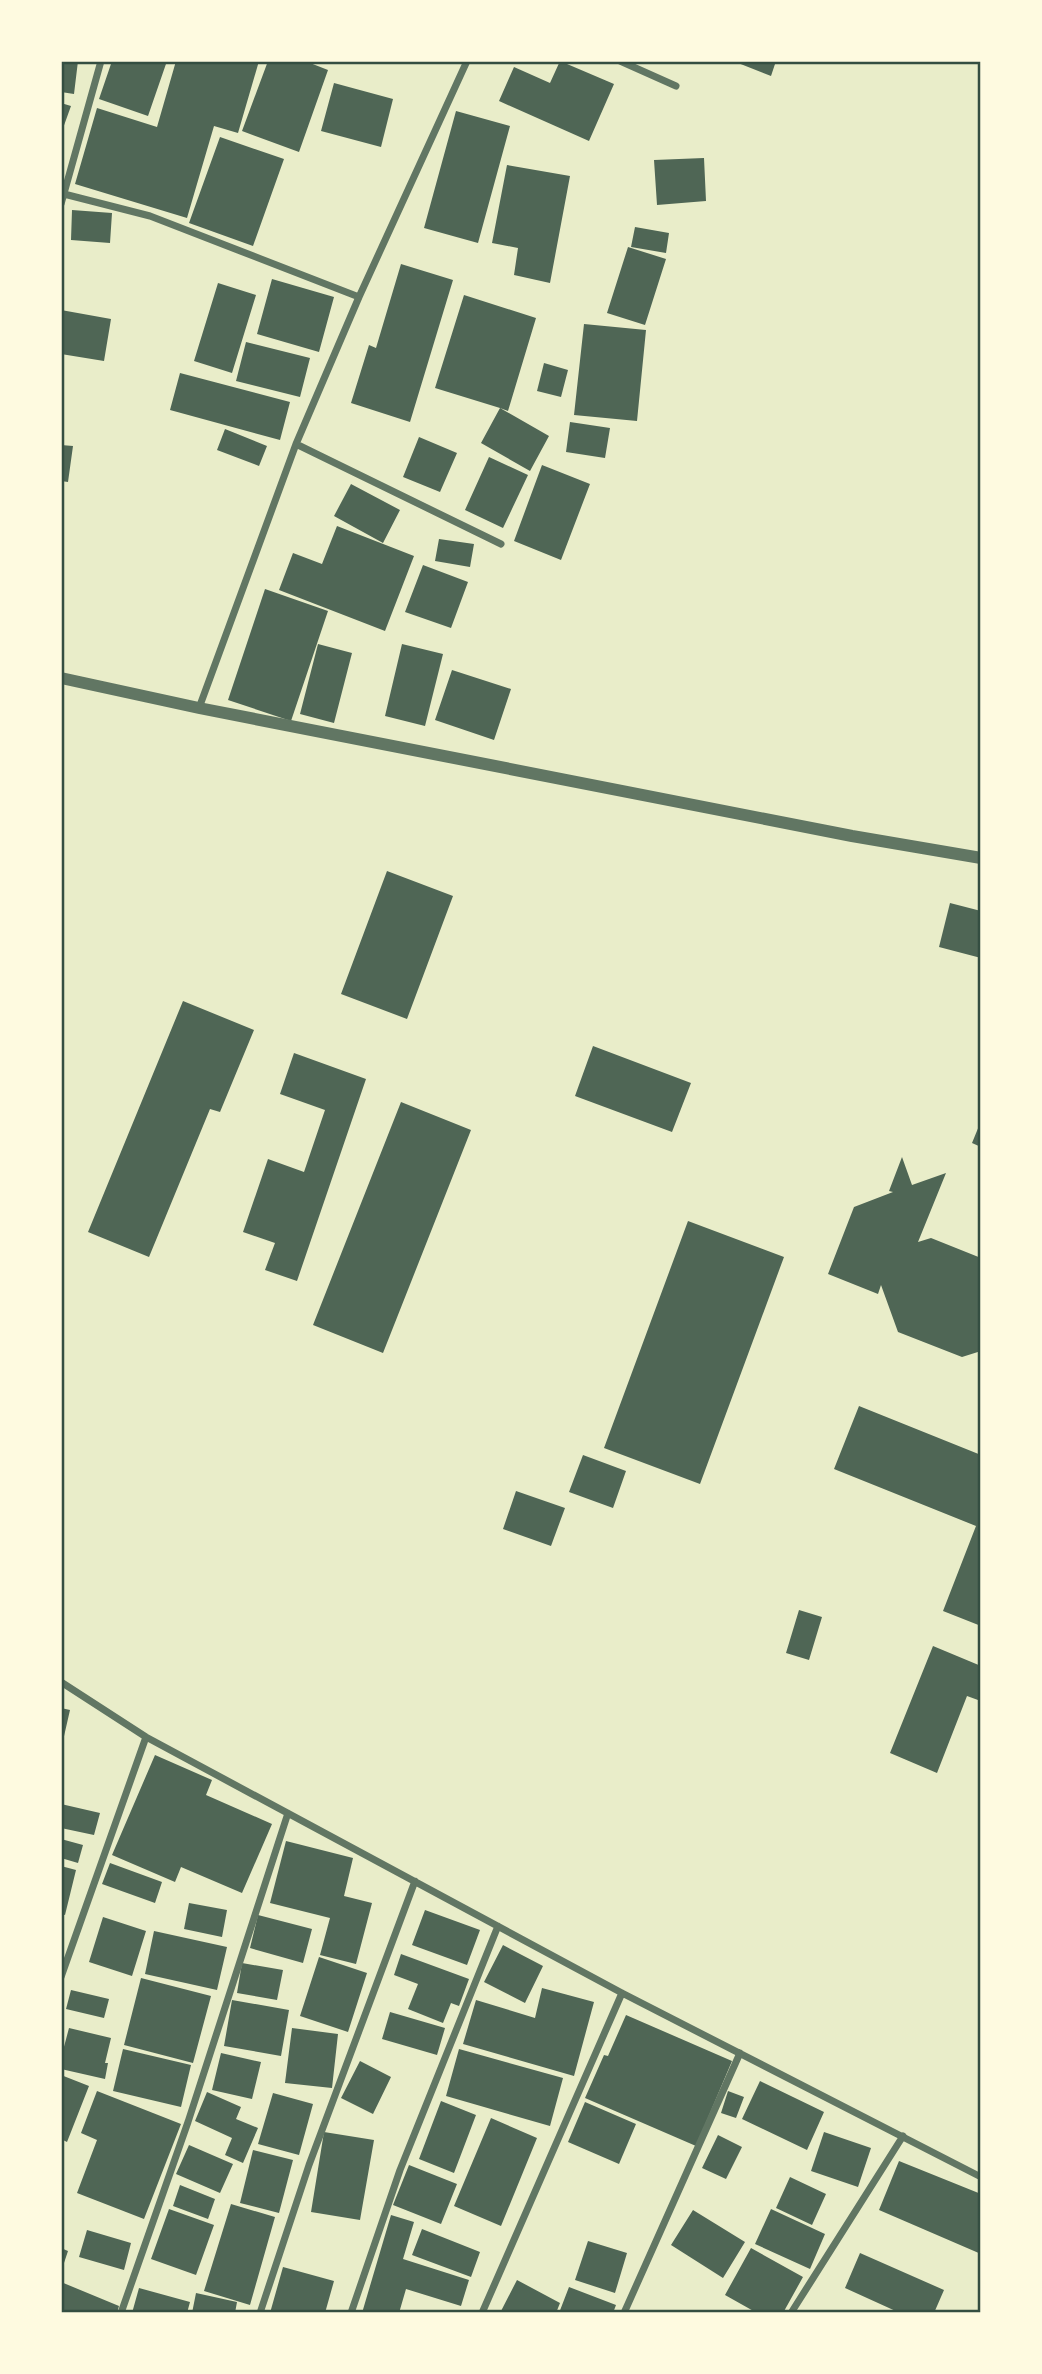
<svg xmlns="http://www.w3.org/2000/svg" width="1042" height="2374" font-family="Roboto,sans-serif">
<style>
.building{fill:#4f6655}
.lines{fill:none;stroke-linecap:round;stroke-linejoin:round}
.minor{stroke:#617663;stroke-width:7}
.tertiary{stroke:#617663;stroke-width:12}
.neatline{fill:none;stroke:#344e41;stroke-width:2.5}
</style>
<rect width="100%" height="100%" fill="#e9edc9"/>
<path class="building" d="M61 61H78L74 94 61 92Z
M112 61H167L148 116 99 99Z
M176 61H259L238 133 214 126 187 218 75 184 97 108 157 127Z
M268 61H305L328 70 299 152 242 131Z
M560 61 614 84 589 141 499 101 514 67 550 83Z
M733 61H776L771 76Z
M334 83 393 99 381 147 321 131Z
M61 103 71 106 62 131H61Z
M456 111 510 126 478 243 424 228Z
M220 137 284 159 253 246 189 223Z
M704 158 706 201 657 205 654 160Z
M507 165 570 176 550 283 514 275 518 248 492 243Z
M72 210 112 213 110 243 71 240Z
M635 227 669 233 666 253 631 247Z
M628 247 666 259 645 325 607 313Z
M401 264 453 280 410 422 351 403 369 345 376 348Z
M272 279 334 297 319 352 257 334Z
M218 283 256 295 232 373 194 361Z
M464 295 536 318 508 411 500 408 549 436 530 471 481 443 500 408 435 388Z
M61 310 111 319 104 361 61 354Z
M584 324 646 330 637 421 574 415Z
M246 342 310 358 300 397 236 381Z
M544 363 568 370 561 397 537 391Z
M180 373 290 402 280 440 170 410Z
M570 422 610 428 605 458 566 452Z
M225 429 267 446 259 466 217 450Z
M419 437 457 453 440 492 403 477Z
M61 445 73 446 68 482 61 481Z
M489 457 528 475 503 528 465 510Z
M542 465 590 484 561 560 514 541Z
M351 484 400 510 383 543 334 516Z
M337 526 414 556 385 631 279 590 293 553 322 564Z
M439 539 474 544 470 567 435 561Z
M423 565 468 582 451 628 405 612Z
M265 589 328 611 291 721 228 700Z
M318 644 352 653 334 723 300 714Z
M402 644 443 654 425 726 385 716Z
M452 670 511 689 494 740 435 720Z
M387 871 453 896 407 1019 341 994Z
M950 903 981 911V958L939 947Z
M183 1001 254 1030 220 1112 210 1109 149 1257 88 1232Z
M593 1046 691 1083 672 1132 575 1096Z
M294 1053 366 1079 297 1281 265 1270 275 1243 243 1232 268 1159 304 1172 325 1110 280 1094Z
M401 1102 471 1130 383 1353 313 1325Z
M981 1121V1147L972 1143Z
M902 1157 912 1185 946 1173 918 1242 931 1238 981 1258V1351L962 1357 898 1332 881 1285 878 1294 828 1274 854 1207 893 1192 889 1191Z
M688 1221 784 1257 700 1484 604 1448Z
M859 1406 981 1455V1626L943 1611 976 1526 834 1469Z
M583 1455 626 1471 613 1508 569 1492Z
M516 1491 565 1508 551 1546 503 1529Z
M799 1610 822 1617 809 1660 786 1653Z
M933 1646 981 1666V1692L978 1700 967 1696 937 1773 890 1753Z
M61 1708 70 1710 62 1745H61Z
M155 1755 212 1780 206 1795 272 1824 242 1893 181 1867 175 1882 112 1855Z
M61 1804 100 1813 94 1835 61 1828Z
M61 1839 83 1845 78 1863 61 1858Z
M286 1841 353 1858 344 1896 372 1903 356 1964 320 1955 330 1918 270 1903Z
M110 1863 162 1882 155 1903 102 1884Z
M61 1866 76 1870 65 1915 61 1914Z
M189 1903 227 1910 222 1937 184 1929Z
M425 1910 480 1930 467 1965 412 1945Z
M258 1915 312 1929 303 1963 250 1948Z
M103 1917 146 1931 132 1976 89 1962Z
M154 1931 227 1947 217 1990 145 1974Z
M503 1945 543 1966 525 2003 484 1982Z
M401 1954 469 1979 459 2006 451 2003 443 2023 408 2009 418 1984 394 1975Z
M319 1957 367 1973 348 2032 300 2016Z
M242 1963 283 1970 277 2000 237 1993Z
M141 1978 211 1996 193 2063 124 2045Z
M542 1988 594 2002 574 2076 463 2044 476 2000 535 2018Z
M71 1990 109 1999 104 2018 66 2009Z
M232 2000 289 2010 281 2056 224 2046Z
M390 2012 445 2028 437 2055 382 2039Z
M626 2015 732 2061 696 2146 585 2098 604 2055 608 2056Z
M69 2028 111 2038 105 2063H108L105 2079 61 2069V2058Z
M292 2028 338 2034 332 2088 285 2083Z
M123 2049 191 2065 181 2107 113 2091Z
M459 2049 563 2078 550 2126 446 2096Z
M221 2053 261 2062 252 2099 212 2090Z
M360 2061 391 2077 373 2114 341 2098Z
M61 2075 89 2086 67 2142 61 2139Z
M760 2081 824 2112 807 2150 742 2119Z
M97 2091 181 2124 144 2219 77 2193 97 2140 81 2133Z
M728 2091 744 2097 736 2118 721 2113Z
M207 2092 241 2107 236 2119 258 2128 243 2163 225 2155 232 2138 195 2121Z
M273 2093 313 2104 299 2155 258 2144Z
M441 2101 476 2115 454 2173 419 2159Z
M585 2102 636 2124 619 2164 568 2142Z
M491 2118 537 2138 501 2226 454 2206Z
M324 2132 374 2140 360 2220 311 2212Z
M824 2132 871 2148 858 2187 811 2171Z
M718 2135 742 2147 726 2179 702 2168Z
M189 2145 233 2164 220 2193 176 2174Z
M253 2150 293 2160 279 2213 240 2203Z
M899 2161 981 2194V2254L879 2210Z
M409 2165 457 2184 441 2224 393 2205Z
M790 2177 826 2194 812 2225 776 2208Z
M180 2185 215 2199 208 2219 173 2206Z
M231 2204 275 2217 250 2305 204 2291Z
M169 2209 214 2225 196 2275 151 2259Z
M771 2209 825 2234 810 2269 755 2244Z
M693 2210 745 2242 723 2278 671 2245Z
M391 2215 414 2222 403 2259 469 2280 461 2306 406 2289 399 2313H362Z
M422 2229 480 2252 471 2277 412 2255Z
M87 2230 131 2243 124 2270 79 2257Z
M588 2241 627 2253 615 2293 575 2280Z
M61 2248 68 2251 62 2269H61Z
M751 2248 803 2277 783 2313H757L725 2295Z
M860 2253 944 2290 934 2313H900L845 2288Z
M283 2267 334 2281 325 2313H270Z
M517 2280 560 2303 556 2313H500Z
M61 2282 119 2306 117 2313H61Z
M569 2287 616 2305 613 2313H559Z
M139 2288 190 2302 187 2313H132Z
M196 2293 237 2302 235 2313H192Z"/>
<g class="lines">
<path class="minor" d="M620 61 676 86
M64 194 150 216 359 297
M61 204 101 61
M296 444 501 544
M199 708 296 444 359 297 467 61
M61 1682 146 1737 622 1993 981 2177
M61 1977 146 1737
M121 2313 188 2122 288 1813
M260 2313 309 2165 415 1881
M351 2313 400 2170 498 1926
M482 2313 622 1993
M624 2313 740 2053
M791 2313 903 2136"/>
<path class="tertiary" d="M61 678 199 708 852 836 981 858"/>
</g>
<rect width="1042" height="2374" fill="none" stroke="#fefae0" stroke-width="126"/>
<rect x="63" y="63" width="916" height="2248" class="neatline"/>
</svg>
